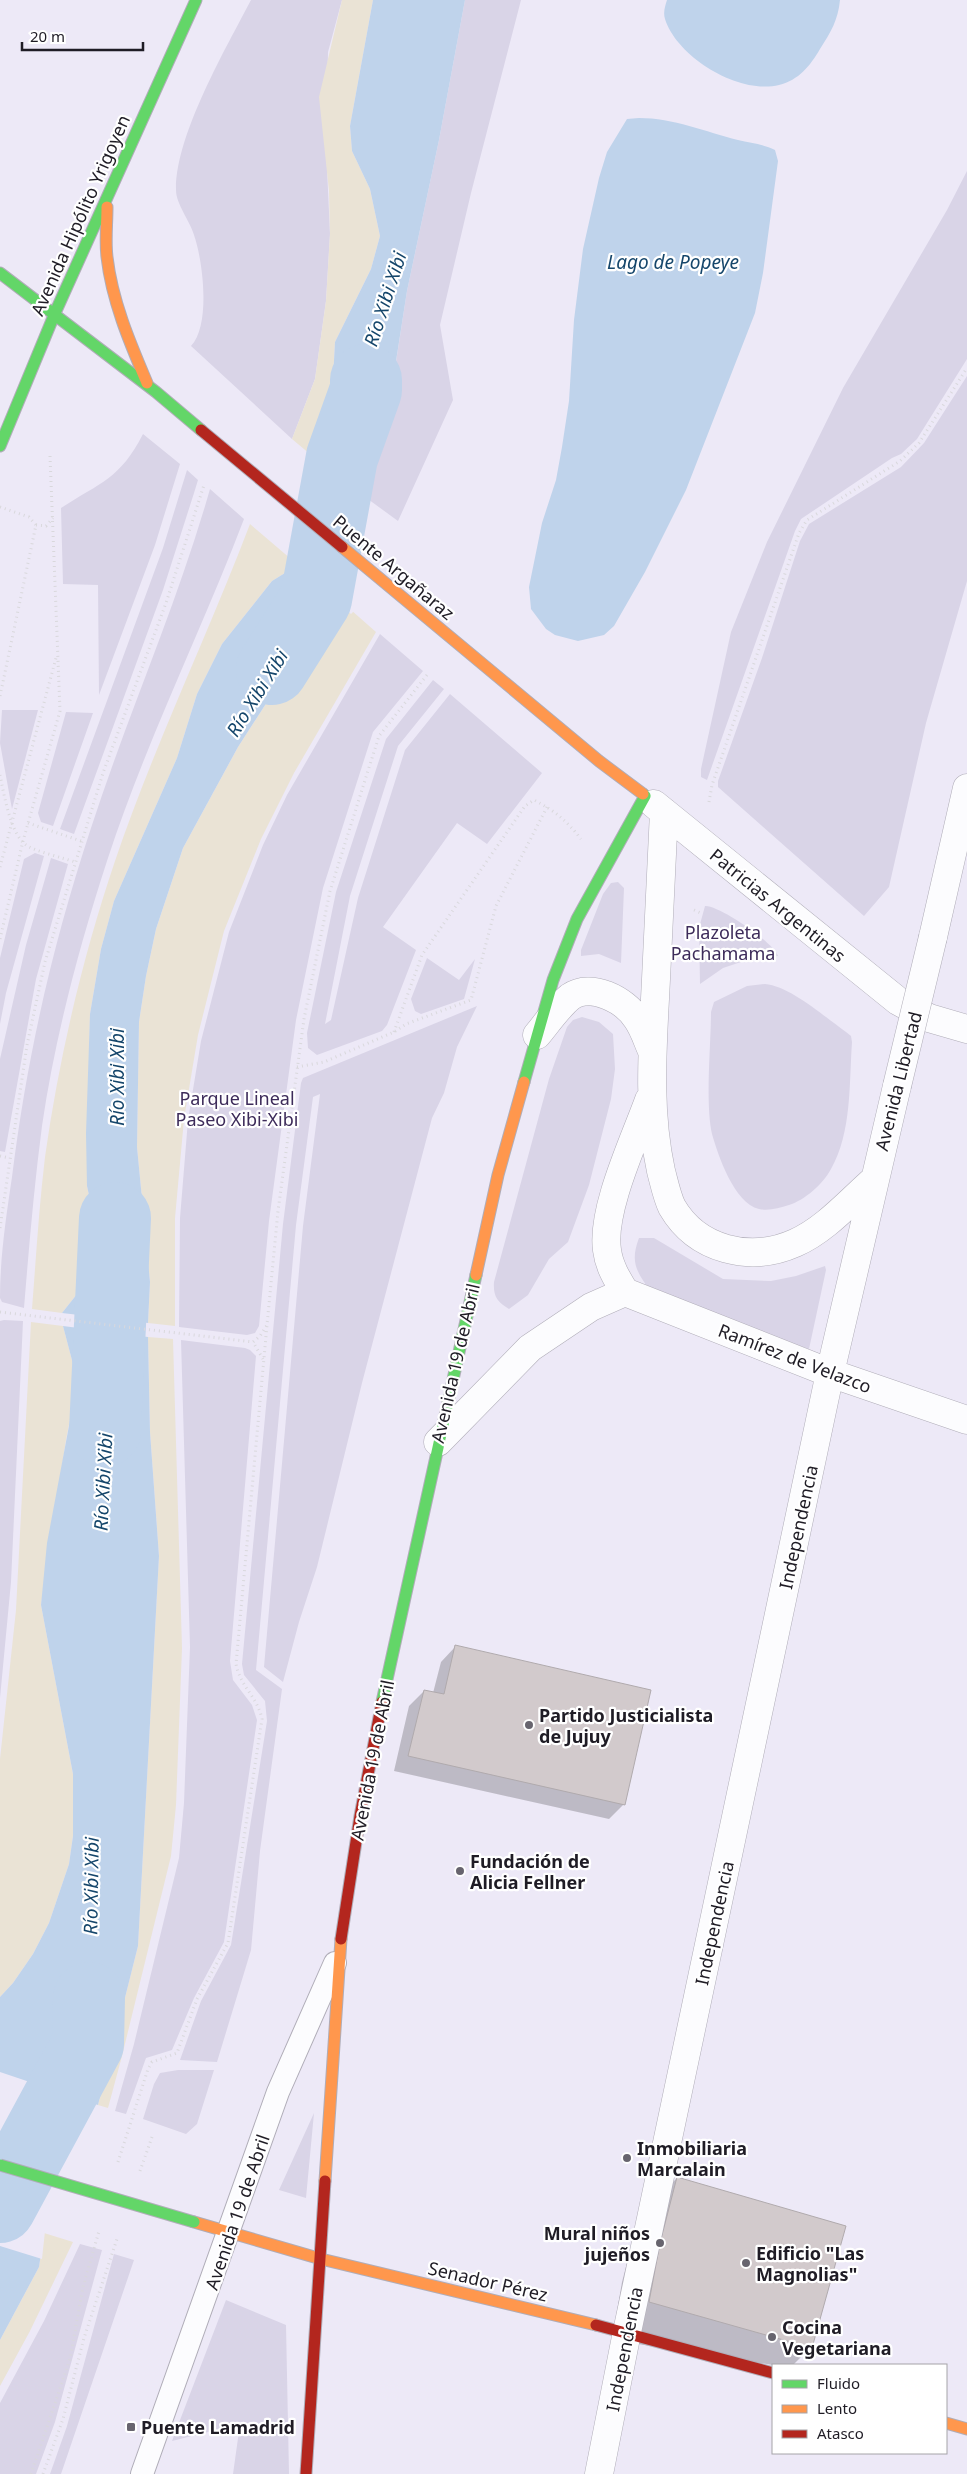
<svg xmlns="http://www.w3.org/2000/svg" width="967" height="2474" font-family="'Noto Sans',sans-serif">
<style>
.green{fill:#d9d4e7}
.sand{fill:#eae3d5}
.water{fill:#bfd3eb}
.pier{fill:#ede9f7}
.shadow{fill:#0003}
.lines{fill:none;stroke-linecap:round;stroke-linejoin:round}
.river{stroke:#bfd3eb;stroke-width:72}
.building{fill:#d2cacc;stroke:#b0aaad}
.lane-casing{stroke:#b0adb8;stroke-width:24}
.street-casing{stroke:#b0adb8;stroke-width:29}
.fast-casing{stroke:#b0adb8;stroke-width:13}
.slow-casing{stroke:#b0adb8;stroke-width:13}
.jam-casing{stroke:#b0adb8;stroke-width:13}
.path{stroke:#d9d8dc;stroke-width:3;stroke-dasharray:1 4;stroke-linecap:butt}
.lane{stroke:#fcfcfe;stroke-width:22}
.street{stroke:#fcfcfe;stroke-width:28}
.fast{stroke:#63d668;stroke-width:11}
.slow{stroke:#ff974d;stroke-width:11}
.jam{stroke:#b3261e;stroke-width:11}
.street-bridge-casing{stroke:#b0adb8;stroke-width:29;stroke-linecap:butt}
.fast-bridge-casing{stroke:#b0adb8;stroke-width:13;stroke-linecap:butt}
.street-bridge{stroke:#fcfcfe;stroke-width:28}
.fast-bridge{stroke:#63d668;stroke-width:11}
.poi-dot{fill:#67646e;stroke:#fff;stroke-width:2}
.labels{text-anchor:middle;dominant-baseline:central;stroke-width:4.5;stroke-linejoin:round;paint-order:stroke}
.street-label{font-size:18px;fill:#1f1c25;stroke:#fff}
.park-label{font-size:18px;fill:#3d2b5a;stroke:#fff}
.poi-label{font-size:18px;font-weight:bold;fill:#1f1c25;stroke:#fff;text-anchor:start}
.water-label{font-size:19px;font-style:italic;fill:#15466b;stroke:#fff}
</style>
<rect width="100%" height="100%" fill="#ede9f7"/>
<path class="green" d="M251 0H342L328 52 326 146 330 234 326 301 315 379 292 439 191 346C211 325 203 261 194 235 190 221 176 204 176 190 175 136 226 48 251 0Z
M465 0H521L471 193 440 325 453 400 398 521 361 494 380 450 389 407 407 291 439 140Z
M967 171V359L917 439 901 454 892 458 801 519 795 531 707 780 701 777V769L731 632 767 542 843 388 947 210Z
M967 376V581L926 723 889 887 864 916 718 787V781L762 658 800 541 809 524 901 467 924 443Z
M143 434 180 464 155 545 99 695 98 585 63 584 61 508C101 482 120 479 143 434Z
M187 470 198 480 194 493 163 590 74 834 60 829 163 548Z
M210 489 244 519C200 634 145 744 107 861 79 947 55 1037 42 1126 34 1187 29 1247 24 1308L2 1302 0 1298C0 1258 6 1217 12 1177 27 1056 53 943 91 828 128 714 177 605 210 489Z
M380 634 423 671 373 732 323 888 296 1020 269 1221 259 1326 255 1333 247 1335 179 1327 180 1218 188 1120 201 1041 229 932 263 845 287 795Z
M433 680 444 689 398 746 350 896 325 1024 331 1020 358 898 405 750 450 694 542 773 487 844 457 823 383 927 416 950 387 1025 382 1031 317 1055 308 1048 307 1033 336 892 386 739Z
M2 710H38L12 809 0 743Z
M66 712 93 713 53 826 41 822 38 813Z
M35 853 44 856 6 993 0 1024V958L24 859Z
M51 858 68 864 36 979 5 1152 0 1151V1059L26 945Z
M618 882 624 888 621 963 599 954 581 956V950L603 894 611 883Z
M705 906C719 905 774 943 778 956L744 961 723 968 700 984 699 928Z
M427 958 459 980 475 959 464 999 421 1014 415 1011 411 999Z
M765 984C790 986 825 1017 846 1032L851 1036 852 1042C849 1084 852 1132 831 1169 823 1184 805 1200 789 1205 779 1208 769 1211 759 1209 734 1203 718 1155 712 1134 705 1103 711 1045 711 1012L714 1002 747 986Z
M477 1006 457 1047 444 1093 432 1118 362 1383 317 1567 299 1622 283 1682 264 1667 303 1226 320 1094 313 1097 296 1225 256 1670 282 1689 260 1851 251 1950 217 2062 180 2060 201 2001 231 1945 267 1721 265 1701 244 1675 242 1664 283 1224 301 1083 303 1078Z
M582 1017 599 1022 613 1034 615 1069 611 1099 589 1185 568 1242 549 1259 528 1295 509 1309C497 1302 493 1296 494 1282L549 1079 567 1027 573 1020Z
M639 1238H654L723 1279 771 1281 796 1276 825 1266 826 1270 809 1349 653 1295C638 1273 629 1264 639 1238Z
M4 1320 23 1321 11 1582 0 1698V1321Z
M181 1340 245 1348 250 1350 256 1356 230 1661 233 1680 252 1705 257 1720 224 1942 194 1998 172 2050 146 2058 126 2114 115 2111 134 2044 179 1858 184 1803 190 1647Z
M178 2070H214L197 2124 186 2134 143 2119 154 2084 160 2073Z
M314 2113 306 2198 279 2190Z
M80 2244 102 2250 55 2422 36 2474H0V2403L44 2321Z
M114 2254 134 2260 61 2474H50L67 2426Z
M226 2300 286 2325 289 2474H233L240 2424 172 2441Z"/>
<path class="sand" d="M342 0H373L350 126 352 151 370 189 380 236 371 269 335 342 330 434 323 465 292 439 315 379 326 301 330 234 329 191 319 97Z
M250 524 298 565 272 581 222 644 197 694 177 758 114 901 101 949 90 1014 87 1186 94 1218 93 1256 81 1289 62 1313 32 1309C36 1258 39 1207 45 1157 59 1057 83 956 115 861 154 746 207 637 250 524Z
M351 610 376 632 294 773 261 839 224 931 198 1035 184 1119 175 1218V1326L148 1323 150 1282 137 1147 139 1022 146 976 156 929 183 848 238 747 278 685Z
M31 1322 63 1326 73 1364 74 1399 66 1440 41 1605 73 1774V1836L69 1864 49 1923 33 1954 13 1983 0 1997V1759L16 1610Z
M148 1337 173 1339 182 1648 176 1805 171 1856 122 2056 108 2108 98 2105 138 1946 159 1556 150 1432Z
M44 2233 73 2242 30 2331 0 2386V2340L39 2267Z"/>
<path class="water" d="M373 0H465L439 140 407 291 389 406 380 450 361 494 323 465 330 434 335 342 371 269 380 236 370 189 352 151 350 126Z
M667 0H840C838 20 831 32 820 49 810 66 799 80 779 85 739 95 677 57 665 19 663 13 665 6 667 0Z
M639 118C673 118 706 132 738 140 751 143 763 144 775 150L778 161 763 273 755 313 686 490 645 572 614 626 604 635 578 641 555 635 546 629 531 609 529 587 542 523 556 480 562 447 569 401 574 320 583 249 599 178 607 152 627 119Z
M298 565 351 610 278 685 238 747 183 848 156 929 146 976 139 1022 137 1147 150 1282 148 1323 62 1313 81 1289 93 1256 94 1218 87 1186 86 1134 90 1014 101 949 114 901 177 758 197 694 222 644 272 581Z
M63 1326 148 1337 150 1432 159 1556 138 1946 98 2105 0 2072V1997L13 1983 33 1954 49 1923 69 1864 73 1836V1774L41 1605 47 1543 74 1399 73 1364Z
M0 2220 44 2233 39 2267 0 2340Z"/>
<path class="pier" d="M297 562 353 608V612L351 614 294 564Z
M0 2218 45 2231 42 2259 0 2246Z"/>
<path class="shadow" d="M455 1647 624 1804 609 1819 394 1771 409 1706 424 1691 433 1693 441 1662Z
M677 2178 845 2226 810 2348 793 2365H773L612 2340 622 2282 639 2216Z"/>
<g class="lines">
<path class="river" d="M272 669 316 599 342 457 366 390V380
M105 1431 115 1218
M0 2207 88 2044 89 1998"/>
</g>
<path class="building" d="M455 1645 651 1690 625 1805 408 1756 424 1690 444 1694Z
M677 2177 846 2226 812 2348 649 2302 660 2243Z"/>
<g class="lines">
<defs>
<path id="lane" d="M142 2474 278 2092 335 1963"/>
<path id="street" d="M654 804 898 1001 929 1018 967 1029
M664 812C661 868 659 923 656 979 653 1043 647 1107 661 1171 664 1182 667 1197 672 1207 697 1250 750 1263 795 1243 825 1230 850 1201 874 1180
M933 937 967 788
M537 1035C547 1023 558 1007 570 997 591 982 625 1000 637 1019 644 1029 647 1040 652 1051
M625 1292 830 1373 967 1420
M625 1292C617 1279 609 1266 607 1250 601 1210 635 1139 649 1100
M438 1442 530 1348 591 1307 625 1292
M599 2474 627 2332 830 1373 897 1086"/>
<path id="fast" d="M0 273 156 392 201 430
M0 446 55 313 196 0
M524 1082 553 980 577 919 645 796 643 794
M382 1702 476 1275"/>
<path id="slow" d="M107 207C107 224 105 241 107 257 112 301 130 343 147 383
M342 547 599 761 643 794
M476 1275 498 1175 524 1082
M325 2181 341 1939
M194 2222 321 2259 596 2325
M946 2423 967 2429"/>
<path id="jam" d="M201 430 342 547
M341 1939 360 1816 382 1702
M596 2325 773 2373
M306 2474 325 2181"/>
</defs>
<use href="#lane" class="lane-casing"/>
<use href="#street" class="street-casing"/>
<use href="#fast" class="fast-casing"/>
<use href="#slow" class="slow-casing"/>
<use href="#jam" class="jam-casing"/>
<path class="path" d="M0 507 29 517 36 525 0 696
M36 525 46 526 53 518
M0 775C4 794 10 833 26 845 34 851 64 858 75 862
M709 802 712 785 799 533 807 520 900 461 919 443 967 368
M28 823 81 841
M0 867 56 658
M694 910 703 914
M0 939 23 841 60 711 50 456
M394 1032 422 955 525 806 534 800C555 811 566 820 581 839
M297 1067 324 1062 394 1032 406 1024 471 1000 496 906 547 807
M0 1156 9 1158
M0 1228 27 1045 45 962 103 773 166 603 204 485
M0 1312 253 1342
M263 1359 253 1342 260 1336 267 1325 278 1211 304 1019 330 891 379 736 427 675
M118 2162 148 2069 152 2062 177 2053 197 1999 228 1943 262 1719C258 1698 240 1686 236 1664L267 1325
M140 2171 152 2137
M31 2474 70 2359 83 2287 99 2231
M43 2474 63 2419 84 2338 118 2236"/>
<use href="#lane" class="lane"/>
<use href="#street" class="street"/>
<use href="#fast" class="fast"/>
<use href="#slow" class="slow"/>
<use href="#jam" class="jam"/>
<defs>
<path id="street-bridge" d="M897 1086 933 937"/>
<path id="fast-bridge" d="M0 2165 194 2222"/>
</defs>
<use href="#street-bridge" class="street-bridge-casing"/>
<use href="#fast-bridge" class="fast-bridge-casing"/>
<use href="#street-bridge" class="street-bridge"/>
<use href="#fast-bridge" class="fast-bridge"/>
</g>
<g class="poi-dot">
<circle cx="529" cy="1725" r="5"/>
<circle cx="460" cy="1871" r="5"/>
<circle cx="627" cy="2158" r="5"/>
<circle cx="660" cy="2243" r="5"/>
<circle cx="746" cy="2263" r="5"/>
<circle cx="772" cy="2337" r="5"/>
<rect x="126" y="2422" width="10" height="10" rx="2.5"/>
</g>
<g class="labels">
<g class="street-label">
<text transform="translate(80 215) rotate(-66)">Avenida Hipólito Yrigoyen</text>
<text transform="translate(394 567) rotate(40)">Puente Argañaraz</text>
<text transform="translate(778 905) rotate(39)">Patricias Argentinas</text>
<text transform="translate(898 1081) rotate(-76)">Avenida Libertad</text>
<text transform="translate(795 1358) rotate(21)">Ramírez de Velazco</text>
<text transform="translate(455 1363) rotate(-77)">Avenida 19 de Abril</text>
<text transform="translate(798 1527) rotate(-78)">Independencia</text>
<text transform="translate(372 1760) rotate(-79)">Avenida 19 de Abril</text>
<text transform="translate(714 1923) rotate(-78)">Independencia</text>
<text transform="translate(237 2212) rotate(-71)">Avenida 19 de Abril</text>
<text transform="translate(488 2281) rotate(13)">Senador Pérez</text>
<text transform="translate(624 2349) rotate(-79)">Independencia</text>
</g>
<g class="park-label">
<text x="723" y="932">Plazoleta<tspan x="723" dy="21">Pachamama</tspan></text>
<text x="237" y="1098">Parque Lineal<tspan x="237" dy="21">Paseo Xibi-Xibi</tspan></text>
</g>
<g class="poi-label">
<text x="539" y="1715">Partido Justicialista<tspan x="539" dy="21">de Jujuy</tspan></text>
<text x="470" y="1861">Fundación de<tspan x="470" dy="21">Alicia Fellner</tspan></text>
<text x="637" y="2148">Inmobiliaria<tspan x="637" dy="21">Marcalain</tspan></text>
<text x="650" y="2233" text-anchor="end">Mural niños<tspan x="650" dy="21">jujeños</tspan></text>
<text x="756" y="2253">Edificio "Las<tspan x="756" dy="21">Magnolias"</tspan></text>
<text x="782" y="2327">Cocina<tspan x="782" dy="21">Vegetariana</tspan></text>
<text x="141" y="2427">Puente Lamadrid</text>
</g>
<g class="water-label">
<text x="673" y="262">Lago de Popeye</text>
<text transform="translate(385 299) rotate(-72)">Río Xibi Xibi</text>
<text transform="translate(257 693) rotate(-58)">Río Xibi Xibi</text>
<text transform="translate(117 1077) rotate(-90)">Río Xibi Xibi</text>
<text transform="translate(103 1482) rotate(-87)">Río Xibi Xibi</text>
<text transform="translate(91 1886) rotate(-89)">Río Xibi Xibi</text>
</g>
</g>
<rect x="772" y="2364" width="175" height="90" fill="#ffffff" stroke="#a5a4a8"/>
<rect x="782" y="2380" width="25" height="8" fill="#63d668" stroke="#a5a4a8"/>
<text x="817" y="2389" font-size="15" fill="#1f1c25">Fluido</text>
<rect x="782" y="2405" width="25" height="8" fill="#ff974d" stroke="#a5a4a8"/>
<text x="817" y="2414" font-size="15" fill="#1f1c25">Lento</text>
<rect x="782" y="2430" width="25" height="8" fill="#b3261e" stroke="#a5a4a8"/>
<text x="817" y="2439" font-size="15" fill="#1f1c25">Atasco</text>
<path d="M22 42v8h121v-8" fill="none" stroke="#1f1c25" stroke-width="2.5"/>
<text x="30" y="42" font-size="15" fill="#1f1c25" stroke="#ffffff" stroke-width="4" paint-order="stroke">20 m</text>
</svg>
